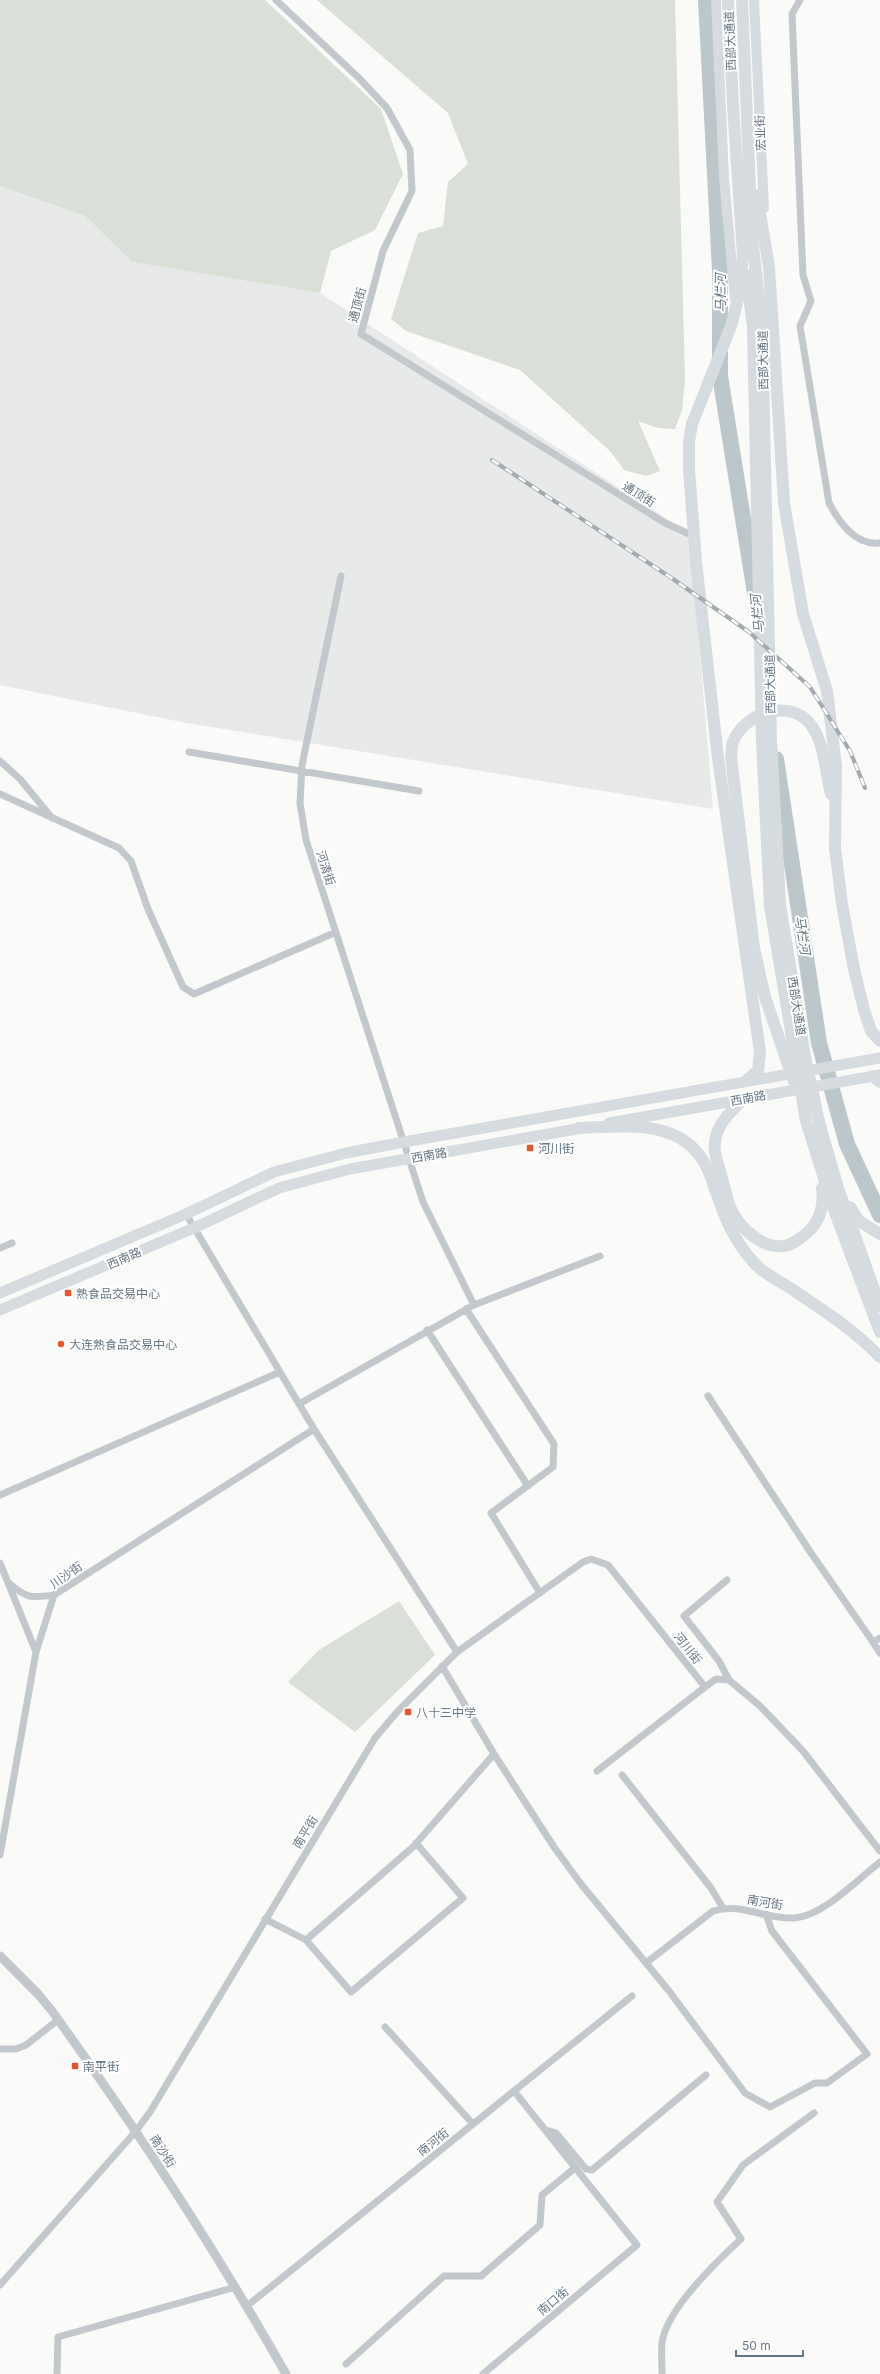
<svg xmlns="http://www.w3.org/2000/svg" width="880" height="2374" font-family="Inter,'Noto Sans SC',sans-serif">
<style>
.built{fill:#e8e9e9}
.green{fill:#dadfd7}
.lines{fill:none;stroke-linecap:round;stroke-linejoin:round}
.river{stroke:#bbc7cb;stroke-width:16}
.minor{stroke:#c3c8cc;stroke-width:7}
.tertiary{stroke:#c3c8cc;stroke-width:9}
.secondary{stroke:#d6dbdf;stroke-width:10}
.primary{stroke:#d6dbdf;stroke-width:11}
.trunk{stroke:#d6dbdf;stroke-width:12}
.rail-casing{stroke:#a2aab0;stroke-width:4}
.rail{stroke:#fff;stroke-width:2.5;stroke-dasharray:8;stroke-linecap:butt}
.poi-dot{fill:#e4572e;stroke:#fff;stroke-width:1.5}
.labels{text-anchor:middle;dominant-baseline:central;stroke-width:4;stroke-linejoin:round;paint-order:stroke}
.street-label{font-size:12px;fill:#657683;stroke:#fff}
.poi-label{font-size:12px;fill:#657683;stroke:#fff;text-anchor:start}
.water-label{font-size:13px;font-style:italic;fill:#60757c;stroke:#fff}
</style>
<rect width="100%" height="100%" fill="#fafaf8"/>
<path class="built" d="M0 186 85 216 132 262 320 293 690 534 713 809 181 722 0 685Z"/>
<path class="green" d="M0 0H265L381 109 403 174 375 230 331 251 320 293 132 262 85 216 0 186Z
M317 0H675L685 381 682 410 675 429 658 428 638 421 660 471 646 476 624 470 611 452 520 370 406 331 391 319 418 233 443 226 448 182 468 164 448 113Z
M399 1601 435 1655 355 1732 288 1682 319 1650Z"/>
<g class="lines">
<path class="river" d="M706 0 720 270V376L755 593
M776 759 819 1043 847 1144 880 1215"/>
<path class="minor" d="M276 0 359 78 387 108 410 150 412 191 383 251 361 334 665 523 694 536
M800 0 792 14 803 275 811 301 800 326 829 503C839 522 855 546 880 543
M341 576 302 765 300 803 306 840 423 1202 474 1305
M189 752 419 791
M0 761 20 779 52 818
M0 794 119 848 131 861 148 909 183 987 194 994 334 933
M186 1214 314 1429 457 1652
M0 1248 12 1243
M466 1309 554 1444 553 1467 491 1513 540 1593
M427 1330 528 1486
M708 1396 811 1553 873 1642 880 1638
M299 1404 474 1305 600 1256
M0 1495 280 1372
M0 1563 36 1652
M727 1580 684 1616 719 1661 729 1680
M9 1583C27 1599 32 1598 54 1595
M873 1642 880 1653
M442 1666 494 1754 554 1847 581 1884 669 1991 745 2093 770 2107 815 2083H827L867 2054 772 1931 766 1914
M597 1771 705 1687 716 1679 729 1680 760 1706 803 1751 880 1851
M622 1775 711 1888 723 1908
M0 1855 36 1652 54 1595 314 1429
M265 1919 306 1940 351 1992 463 1898 416 1843
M306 1940 413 1847 494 1754
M646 1963 713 1911C741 1902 766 1920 794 1918 823 1916 857 1880 880 1862
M385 2027 473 2124
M0 2049H16L26 2045 58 2020
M546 2130 556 2133 586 2169 592 2170 706 2075
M0 2285 136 2131 150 2112 375 1738 397 1712 457 1652 583 1562 591 1559 608 1565 705 1687
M247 2306 632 1996
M346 2364 444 2276H481L540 2225 542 2195 576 2167
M57 2374 58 2337 236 2287
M483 2374 637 2245 514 2091
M662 2374C662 2364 661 2353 662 2343 666 2310 716 2262 741 2239L717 2202 743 2165 814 2113"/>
<path class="tertiary" d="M0 1956 38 1994 52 2011C136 2128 215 2249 286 2374"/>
<path class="secondary" d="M716 0 724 178 735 299
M754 0 764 208"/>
<path class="primary" d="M609 1123 880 1075
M0 1293 186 1214 274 1172 346 1153 404 1142 880 1058
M0 1310 194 1228 279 1188 350 1169 588 1127"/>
<path class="trunk" d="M728 0 733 106 743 255 739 295 731 326 692 424 689 442V469L696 562 718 758 760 1052 758 1071 747 1080
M742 0 752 237 762 326 771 740 780 905 806 1062 820 1126 839 1191 880 1306
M757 195 769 267 784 503 803 614 827 691 836 766 835 848 842 904 854 969 864 1010 871 1031 880 1041
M746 274 753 326 762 740 770 906 806 1121 834 1210 880 1332
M873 1076 880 1082
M794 1082 765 997 754 948 731 757C732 753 731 747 733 742 744 713 790 697 811 725 825 744 825 771 831 794
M745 1098C734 1108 722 1119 717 1133 711 1149 718 1163 722 1178 725 1189 727 1203 733 1213 742 1230 764 1249 784 1246 793 1245 802 1237 808 1232 821 1220 824 1204 822 1188
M579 1128C631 1126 692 1117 712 1180 723 1213 731 1238 756 1265 767 1276 784 1283 796 1292 826 1312 855 1331 880 1357
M850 1207 859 1221 880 1234"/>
<defs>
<path id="rail" d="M492 460 670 577 749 632 810 687 850 751 865 788"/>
</defs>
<use href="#rail" class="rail-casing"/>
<use href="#rail" class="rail"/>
</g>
<g class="poi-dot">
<rect x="526" y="1144" width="8" height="8" rx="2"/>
<rect x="64" y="1289" width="8" height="8" rx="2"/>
<circle cx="61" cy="1344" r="4"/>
<rect x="404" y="1708" width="8" height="8" rx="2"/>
<rect x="71" y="2062" width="8" height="8" rx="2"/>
</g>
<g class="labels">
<g class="street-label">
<text transform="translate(730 41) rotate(-92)">西部大通道</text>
<text transform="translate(760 133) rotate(-92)">宏业街</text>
<text transform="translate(357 305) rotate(-75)">通顶街</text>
<text transform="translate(763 360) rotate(-91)">西部大通道</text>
<text transform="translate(639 494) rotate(32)">通顶街</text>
<text transform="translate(770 684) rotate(-91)">西部大通道</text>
<text transform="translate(326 868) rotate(72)">河清街</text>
<text transform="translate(797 1006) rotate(81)">西部大通道</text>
<text transform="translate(748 1098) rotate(-11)">西南路</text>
<text transform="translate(429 1155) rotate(-10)">西南路</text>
<text transform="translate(124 1258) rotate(-23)">西南路</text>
<text transform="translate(66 1575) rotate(-35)">川沙街</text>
<text transform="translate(688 1648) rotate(52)">河川街</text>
<text transform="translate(305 1832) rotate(-59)">南平街</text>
<text transform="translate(765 1902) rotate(10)">南河街</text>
<text transform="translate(433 2142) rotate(-39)">南河街</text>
<text transform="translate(163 2151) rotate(57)">南沙街</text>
<text transform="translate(553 2301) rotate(-40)">南口街</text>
</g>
<g class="poi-label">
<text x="538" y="1148">河川街</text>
<text x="76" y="1293">熟食品交易中心</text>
<text x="69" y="1344">大连熟食品交易中心</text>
<text x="416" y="1712">八十三中学</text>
<text x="83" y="2066">南平街</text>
</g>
<g class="water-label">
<text transform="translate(720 293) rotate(-90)">马栏河</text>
<text transform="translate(757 614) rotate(-96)">马栏河</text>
<text transform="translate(803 935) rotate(81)">马栏河</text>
</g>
</g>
<path d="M736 2350v6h67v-6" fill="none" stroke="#657683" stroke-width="2"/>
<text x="742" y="2350" font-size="12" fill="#657683" stroke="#ffffff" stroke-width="3" paint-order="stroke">50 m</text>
</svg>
